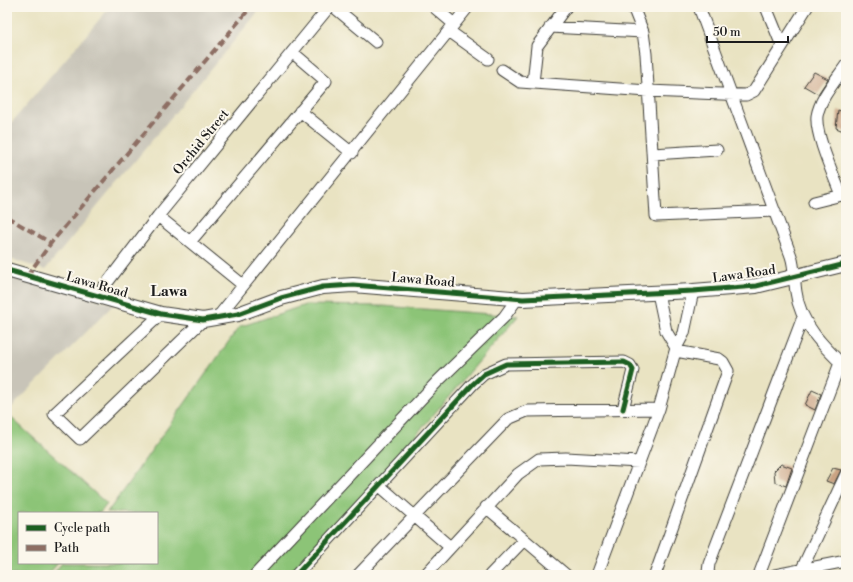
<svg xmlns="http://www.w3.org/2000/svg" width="853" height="582" font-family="'Libre Bodoni',serif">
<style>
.industrial{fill:#c8c4b8}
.green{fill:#8cc477;stroke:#54704a}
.building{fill:#caa383}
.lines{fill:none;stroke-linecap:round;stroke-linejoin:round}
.minor-casing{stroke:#3b3a35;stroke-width:13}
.major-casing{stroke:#3b3a35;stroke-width:16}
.minor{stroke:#fff;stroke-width:11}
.major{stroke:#fff;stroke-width:14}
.quiet{stroke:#8d6e63;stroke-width:4;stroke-dasharray:8 4;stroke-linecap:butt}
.cycleway-casing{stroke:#fbf7ec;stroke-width:8}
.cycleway{stroke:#1b5e20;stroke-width:5}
.labels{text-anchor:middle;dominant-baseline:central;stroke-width:4;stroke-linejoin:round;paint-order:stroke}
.street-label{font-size:13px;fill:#1c1c1c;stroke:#fbf7ec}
.quarter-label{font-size:15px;font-weight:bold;fill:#1c1c1c;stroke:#fbf7ec}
</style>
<rect width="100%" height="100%" fill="#fbf7ec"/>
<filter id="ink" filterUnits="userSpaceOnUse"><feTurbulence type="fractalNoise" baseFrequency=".025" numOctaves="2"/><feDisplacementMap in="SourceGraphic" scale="8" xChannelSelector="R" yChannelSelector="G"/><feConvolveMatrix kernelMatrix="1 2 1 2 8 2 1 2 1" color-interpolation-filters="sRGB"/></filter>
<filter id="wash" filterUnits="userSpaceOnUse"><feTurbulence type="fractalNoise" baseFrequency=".012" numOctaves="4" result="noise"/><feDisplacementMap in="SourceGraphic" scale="16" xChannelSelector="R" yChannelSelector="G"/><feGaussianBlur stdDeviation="0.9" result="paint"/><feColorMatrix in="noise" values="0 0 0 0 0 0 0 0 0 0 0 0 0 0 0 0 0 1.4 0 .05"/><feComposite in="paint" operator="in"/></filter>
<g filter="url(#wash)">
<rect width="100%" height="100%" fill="#e9e3c2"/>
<path class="industrial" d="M110 7H262L45 270 7 258V128Z
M7 273 114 304 7 412Z"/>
<path class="green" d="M305 305 383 306 518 316 296 575H52L62 563H157V513H107L239 327Z
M7 414 107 504 100 513H19V563H58L48 575H7Z"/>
<g id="blocks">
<path class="building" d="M814 72 828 79 818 94 804 86Z
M838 110 846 113V132L836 128Z
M812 390 821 394 815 410 805 405Z
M781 464 792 468 786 486 775 482 774 471Z
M833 468 841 470 834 484 826 481Z"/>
</g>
</g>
<g filter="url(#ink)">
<use href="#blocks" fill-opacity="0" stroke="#3b3a35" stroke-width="1"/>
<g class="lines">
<defs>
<path id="minor" d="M334 7 376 42
M434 7 454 24
M633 7 643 32 646 54 656 216 775 211
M699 7 791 256C795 268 794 280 796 292 800 324 824 347 846 368
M766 7 782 46
M550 27 643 32
M449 31 488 59
M502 70 520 82 648 91 746 95 754 91 807 7
M533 83 537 46 566 7
M300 111 352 153
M653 154 717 150
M841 195C834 176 815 135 817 116 820 98 836 80 846 65
M814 202 846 194
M158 216 243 285
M190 242 326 81 292 52
M658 293 666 331 676 348
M97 296 158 216 329 7
M161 314 54 414 80 439 203 320
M217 318 468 7
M380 486 450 547
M486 507 566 575
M801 571 846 474
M255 575 437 382 504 317 517 299
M296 575 473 384 484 374 506 364 624 362 630 365 633 370 623 409
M358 575 508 419 527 411 659 409
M425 575 518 474 539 459 566 458 639 462
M490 575 524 540
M597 575 659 409 676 348 684 333 693 291
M655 575 728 371 723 362 719 359 676 351
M710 575 708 572 709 564 803 317
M759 575 840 363
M775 575 846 561"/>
<path id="major" d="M7 270 161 314 203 320 238 314 281 298 323 287 353 285 523 299 693 291 756 286 846 264"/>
</defs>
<use href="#minor" class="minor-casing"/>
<use href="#major" class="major-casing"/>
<use href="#minor" class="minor"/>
<use href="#major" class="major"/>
<path class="quiet" d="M7 217 51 243
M27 276 51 243 251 7"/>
<defs>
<path id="cycleway" d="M7 270 161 314 203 320 238 314 281 298 323 287 353 285 523 299 693 291 756 286 846 264
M296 575 473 384 484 374 506 364 624 362 630 365 633 370 623 409"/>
</defs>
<use href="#cycleway" class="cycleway-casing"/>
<use href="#cycleway" class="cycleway"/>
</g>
</g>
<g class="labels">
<g class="street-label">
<text transform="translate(201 142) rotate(-51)">Orchid Street</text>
<text transform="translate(744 274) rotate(-8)">Lawa Road</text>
<text transform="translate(423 280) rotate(5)">Lawa Road</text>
<text transform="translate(97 285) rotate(16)">Lawa Road</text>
</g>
<g class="quarter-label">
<text x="169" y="291">Lawa</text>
</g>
</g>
<rect width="853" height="582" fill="none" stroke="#fbf7ec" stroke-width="24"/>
<rect x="18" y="512" width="140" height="52" fill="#fbf7ec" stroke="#a29f99"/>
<rect x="26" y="525" width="20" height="6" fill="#1b5e20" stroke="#a29f99"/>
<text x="54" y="532" font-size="12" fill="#1c1c1c">Cycle path</text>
<rect x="26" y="545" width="20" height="6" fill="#8d6e63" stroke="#a29f99"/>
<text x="54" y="552" font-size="12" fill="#1c1c1c">Path</text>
<path d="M707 36v6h81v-6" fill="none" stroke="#1c1c1c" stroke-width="2"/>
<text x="713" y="36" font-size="12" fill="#1c1c1c" stroke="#fbf7ec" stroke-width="3" paint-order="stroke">50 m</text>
</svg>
